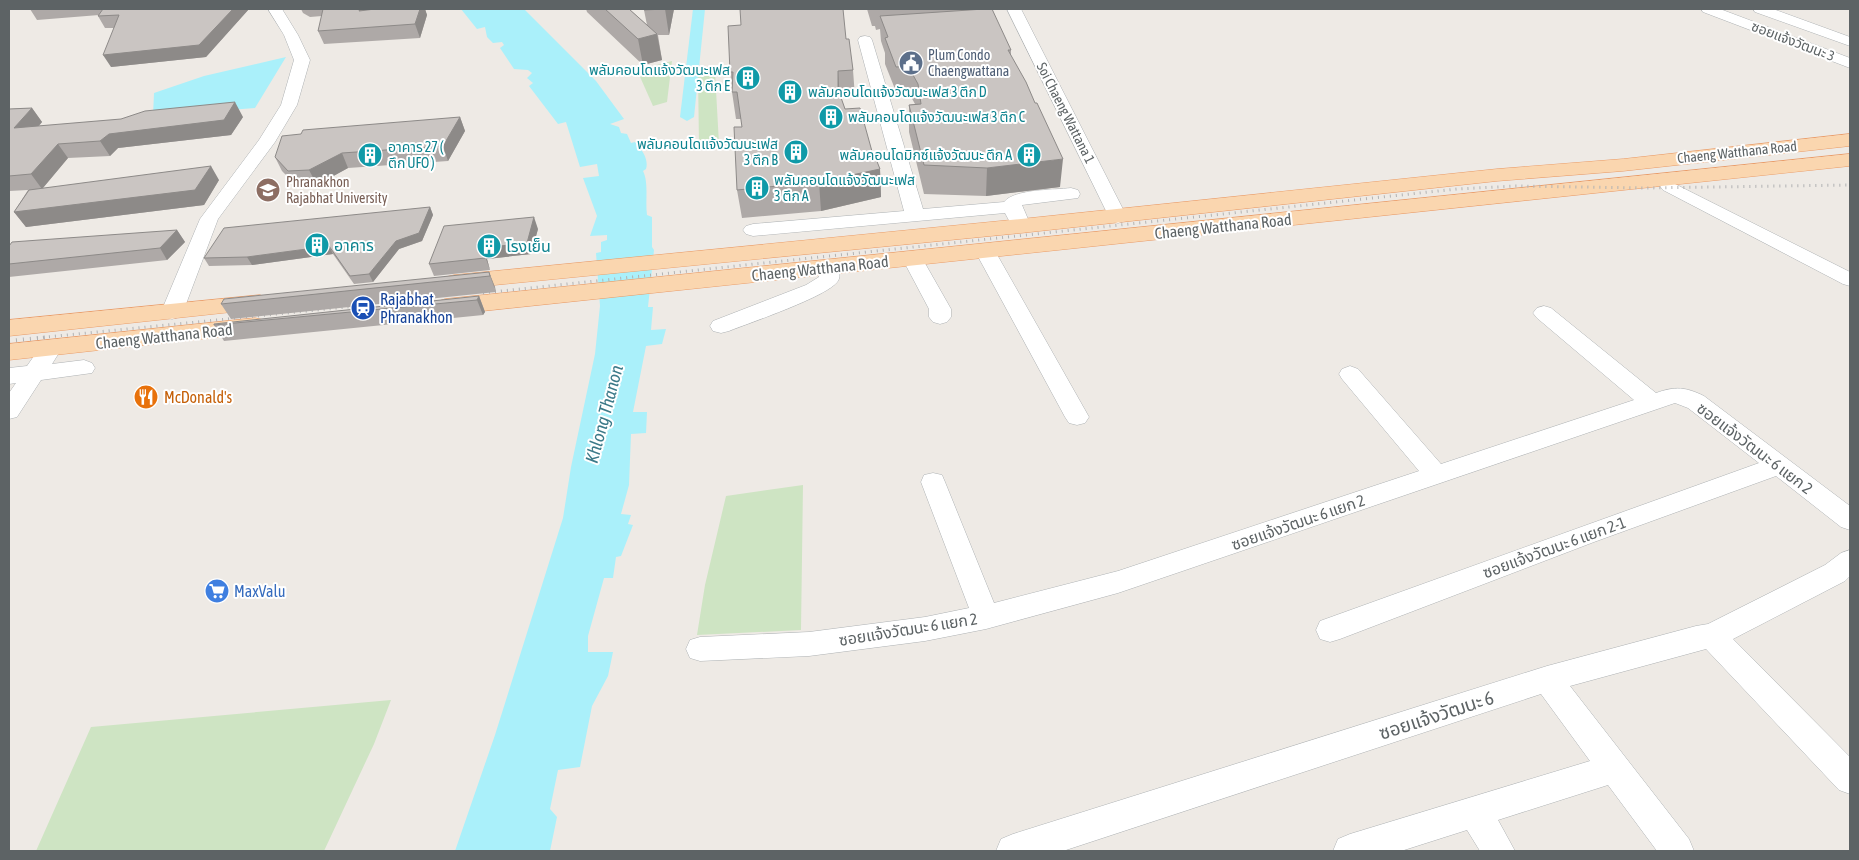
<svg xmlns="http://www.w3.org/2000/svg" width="1859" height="860" font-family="'Asap Condensed','Noto Sans Thai',sans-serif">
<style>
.green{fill:#cee4c3}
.water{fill:#aaf0fa}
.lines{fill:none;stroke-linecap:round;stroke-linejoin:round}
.canal{fill:#aaf0fa;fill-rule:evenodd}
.minor-casing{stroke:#aeb2b4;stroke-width:1}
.major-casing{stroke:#e99964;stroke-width:1}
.minor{fill:#fff;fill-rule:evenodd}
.major{fill:#fad6af;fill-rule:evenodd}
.rail-far1{stroke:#b1b2b3;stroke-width:3;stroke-dasharray:1 5;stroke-linecap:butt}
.rail{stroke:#b1b2b3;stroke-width:4;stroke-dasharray:1 6;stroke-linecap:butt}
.wall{fill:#aea9a7}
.shaded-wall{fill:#8d8a88}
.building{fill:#cac5c2;stroke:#8d8a88}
.labels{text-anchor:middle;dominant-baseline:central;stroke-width:4;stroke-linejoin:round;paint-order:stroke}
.far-street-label{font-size:14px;fill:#5d6365;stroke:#fff}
.far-service-label{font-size:14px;fill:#4e5e75;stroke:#fff;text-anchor:start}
.far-culture-label{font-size:14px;fill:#0d838f;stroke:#fff;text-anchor:start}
.far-education-label{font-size:14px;fill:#785e54;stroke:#fff;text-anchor:start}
.street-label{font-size:16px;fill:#5d6365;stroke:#fff}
.culture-label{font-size:16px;fill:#0d838f;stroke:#fff;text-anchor:start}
.transit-label{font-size:16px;fill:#164399;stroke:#fff;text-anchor:start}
.food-label{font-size:16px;fill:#c56008;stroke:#fff;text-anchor:start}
.shop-label{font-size:16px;fill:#366cbe;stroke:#fff;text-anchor:start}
.water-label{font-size:18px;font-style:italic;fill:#3c7a89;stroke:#fff}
.near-street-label{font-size:19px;fill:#5d6365;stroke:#fff}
</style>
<rect width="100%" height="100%" fill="#eeeae5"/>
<path class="green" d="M672 61 667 102 653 106 637 70Z
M715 72 719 144 699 146 698 73Z
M803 485 801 630 697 635 705 585 726 496Z
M391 700 374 744 324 851H36L91 727Z"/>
<path class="water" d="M461 9H524L596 81 624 119 610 124 619 127 621 133 627 134 631 143 635 142C642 150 649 159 646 169L643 171C649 183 645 201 647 215L652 217V247L654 250 648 307H653L651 330 666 329 662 344 646 346 633 412H647L646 433 631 434 629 485 621 514 631 515 628 524 633 525 621 556 616 557 613 578H604L588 636V652H613L608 676 592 706 580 767 558 770 550 809 557 817 550 851H455L495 735 563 518 571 467 595 354 600 306 596 253 601 252V242L607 240V235L590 236 597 216 583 178 599 176 597 164 580 167 566 122 558 124 529 86 533 83 527 78 532 73 528 70 514 69 500 48 504 45 502 42 493 43 487 37 485 27 477 29Z
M286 57 255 108 153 116 154 93 204 76Z"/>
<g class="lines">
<path class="canal" d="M693 9H705L694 117 687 121 680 117Z"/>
<defs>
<path id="minor" d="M268 9H282L298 35 310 60 297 105 275 142 218 219 183 312 179 317 172 319 165 317 161 312 200 219 259 140 281 105 294 60 284 35Z
M1007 9H1021L1127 217 1125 221 1118 223 1111 221 1109 217Z
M1701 9H1720L1850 58V68L1703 12Z
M1753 9H1773L1850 37V46L1755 12Z
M865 36 870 37 872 40 923 209 1004 202C1014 189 1054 190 1071 188L1078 190 1080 194 1078 198 1022 205 1031 226 1028 230 1021 232 1014 230 1005 213 753 236 746 234 743 230 746 226 753 224 904 211 858 40 860 37Z
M1669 181 1850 272V286L1843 284 1663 190 1660 186 1663 182Z
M985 245 992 247 995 251 1089 417 1085 423 1077 425 1069 423 1065 417 975 251 978 247Z
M912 252 919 254 922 258 951 309V317L947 322 940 324 933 322 929 317V309L902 258 905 254Z
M829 261 836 263C839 268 841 276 838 281 829 296 749 323 729 331L721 333 713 331 710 326 713 321 806 285 819 277V267L822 263Z
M1544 306 1551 308 1656 393C1675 386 1686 387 1704 396L1850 506V530L1841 527 1776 476 1594 542 1340 639 1330 642 1320 639 1316 630 1320 621 1759 463 1688 408 1675 403 1118 593 986 629 925 641 809 656 700 661 690 658 686 649 690 640 700 637 809 632 925 617 969 608 921 482 924 475 933 473 942 475 945 482 994 603 1118 571 1419 471 1342 379 1339 374 1342 369 1350 366 1358 369 1441 464 1634 400 1537 318 1533 313 1537 308Z
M51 341 59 343 62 348 52 364 84 360 92 363 95 368 92 373 41 380 17 417 9 419V393L16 383 9 384V368L27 366 43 343Z
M1850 550V576L1845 581 1733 639 1850 757V794L1839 790 1706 649 1570 686 1689 839 1694 851H1657L1608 785 1498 820 1515 851H1480L1467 830 1401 851H1333L1338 839 1350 834 1590 761 1541 694 1063 851H996L1001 839 1013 834 1547 666 1696 626 1708 624 1825 565 1841 553Z"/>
<path id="major" d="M1850 134V146L1623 171 1497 181 1021 233 454 289 446 287 442 282 446 277 454 275 1021 219 1497 169 1623 159Z
M1850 154V166L445 315 436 312 433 307 436 302 445 299Z
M260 295 269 298 272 303 269 308 9 336V320Z
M255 318 264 320 267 326 264 332 9 360V344Z"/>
</defs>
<use href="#minor" class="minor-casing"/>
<use href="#major" class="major-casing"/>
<use href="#minor" class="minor"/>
<use href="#major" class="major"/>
<path class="rail-far1" d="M483 293 1457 189 1516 186 1645 188 1850 185
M37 338 357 306"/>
<path class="rail" d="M9 341 49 337"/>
</g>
<path class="wall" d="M30 9H249L206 57 111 67 114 28H105L98 16 99 15 37 20Z
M301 9H425L427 15 420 38 324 44 318 31 322 16 310 17 303 13Z
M586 9H629L647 25 644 10 674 9 669 35H658L662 60 643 65 587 12Z
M867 9H972L1011 50V56L1060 187 986 196 924 194 909 132V105L915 104 909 93 897 94 885 64V53L881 41 880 29 876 30 875 26H872Z
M846 39 853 70 855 97 841 98 845 109 873 155 880 169 881 197 821 211 742 218 737 190 742 127 741 119H736L732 92V86L730 72Z
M32 108 42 122 39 126 243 117 231 135 118 148 110 156 68 158 43 188 219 180 204 205 26 227 14 212 28 190 9 191V109Z
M460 117 465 131 448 161 348 168 317 185H296L282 171 275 157Z
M430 207 433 215 422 241 399 249 373 282 354 284 333 254 252 265 209 266 204 258Z
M538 229 531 254 487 259 490 270 434 276 429 264Z
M177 230 185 242 167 260 9 277V246Z
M489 272 496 292 231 319 221 304Z
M479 296 485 312 483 315 224 341 214 325Z"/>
<path class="shaded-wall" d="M233 9H249L206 57 111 67 103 55Z
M360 9H373L359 11Z
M420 9H425L427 15 420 38 415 24Z
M665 9H674L669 35Z
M657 34 662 60 643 65 638 39Z
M838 71 840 98 838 89Z
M235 102 243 117 231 135 118 148 110 156 100 141 109 134Z
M32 108 42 122 24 142 14 128Z
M460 117 465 131 448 161 443 146Z
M58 144 68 158 42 189 31 174Z
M342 153 348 168 317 185 309 170Z
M1063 159 1060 187 986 196 987 168Z
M211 166 219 180 204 205 26 227 14 212Z
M880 169 881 197 821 211 819 182Z
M430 207 433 215 422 241 399 249 373 282 369 274 396 241Z
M534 217 538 229 531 254 487 259 490 270 482 248Z
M177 230 185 242 167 260 160 248Z
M329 246 333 254 252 265 247 257Z
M489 272 495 287 496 292 490 276Z
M479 296 485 312 483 315 477 300Z"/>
<path class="building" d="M103 9H233L199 45 103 55 119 15 98 16Z
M323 9H360L359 11 375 9H420L415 24 318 31Z
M605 9H629L657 34 638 39Z
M645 9H665L644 10Z
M740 9H843L846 39H849L853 70 838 71V89L845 109 860 108 873 155 874 154 880 169 819 182 737 190 734 127H742L737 92H732L733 72H730L728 26 741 25Z
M984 9H992L1011 50H1008L1026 82 1035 103H1037L1063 159 987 168 924 165 909 105 921 104 918 84 908 66 896 67 885 38 888 37 880 16Z
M235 102 224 120 109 134 100 141 58 144 31 174 9 176V109L32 108 14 128 121 119 145 111Z
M460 117 443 146 342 153 309 170 288 171 275 157 282 136 301 134 303 130Z
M211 166 195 190 14 212 29 190Z
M430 207 419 233 396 241 369 274 350 276 329 246 247 257 204 258 224 228Z
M534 217 527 243 482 248 485 258 429 264 444 226Z
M177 230 160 248 9 264V246L12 242Z
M489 272 490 276 221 304 224 299Z
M479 296 477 300 214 325V324Z"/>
<defs>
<symbol id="civic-disc" viewBox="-11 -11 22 22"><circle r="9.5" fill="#5c6f8a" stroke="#fff"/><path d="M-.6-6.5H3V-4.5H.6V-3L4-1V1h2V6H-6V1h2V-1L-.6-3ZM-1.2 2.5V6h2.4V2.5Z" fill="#fff"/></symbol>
<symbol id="building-disc" viewBox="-11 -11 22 22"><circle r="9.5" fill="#0f9aa8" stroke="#fff"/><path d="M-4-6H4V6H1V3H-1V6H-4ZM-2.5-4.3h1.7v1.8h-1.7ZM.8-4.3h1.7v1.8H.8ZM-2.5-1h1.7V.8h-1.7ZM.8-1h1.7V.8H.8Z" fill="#fff"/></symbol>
<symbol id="university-disc" viewBox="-11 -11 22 22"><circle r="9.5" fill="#8d6e63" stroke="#fff"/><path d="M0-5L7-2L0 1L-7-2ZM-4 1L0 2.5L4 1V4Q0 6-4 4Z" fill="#fff"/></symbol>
<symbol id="station-disc" viewBox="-11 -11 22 22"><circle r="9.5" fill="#1a4fb4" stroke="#fff"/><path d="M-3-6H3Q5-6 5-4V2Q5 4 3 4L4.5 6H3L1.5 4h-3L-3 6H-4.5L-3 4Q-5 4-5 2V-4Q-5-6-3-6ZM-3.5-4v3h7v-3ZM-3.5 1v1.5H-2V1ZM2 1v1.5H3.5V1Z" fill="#fff"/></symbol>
<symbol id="restaurant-disc" viewBox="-11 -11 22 22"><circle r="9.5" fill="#e8710a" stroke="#fff"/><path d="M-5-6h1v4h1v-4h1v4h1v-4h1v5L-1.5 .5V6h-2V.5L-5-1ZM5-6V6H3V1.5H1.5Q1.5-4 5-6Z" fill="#fff"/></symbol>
<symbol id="supermarket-disc" viewBox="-11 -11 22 22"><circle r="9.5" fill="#3f7fe0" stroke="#fff"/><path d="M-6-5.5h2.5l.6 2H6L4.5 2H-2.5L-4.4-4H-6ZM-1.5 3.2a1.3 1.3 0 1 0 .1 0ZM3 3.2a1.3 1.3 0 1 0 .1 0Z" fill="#fff"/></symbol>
</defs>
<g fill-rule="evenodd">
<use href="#civic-disc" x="897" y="49" width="28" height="28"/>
<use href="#building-disc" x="734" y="64" width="28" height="28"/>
<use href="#building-disc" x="776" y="78" width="28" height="28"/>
<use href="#building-disc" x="817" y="103" width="28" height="28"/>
<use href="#building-disc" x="782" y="138" width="28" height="28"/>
<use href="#building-disc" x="356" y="141" width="28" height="28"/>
<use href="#building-disc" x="1015" y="141" width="28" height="28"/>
<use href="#building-disc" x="743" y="174" width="28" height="28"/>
<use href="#university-disc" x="254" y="176" width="28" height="28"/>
<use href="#building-disc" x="303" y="231" width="28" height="28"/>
<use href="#building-disc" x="475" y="232" width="28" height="28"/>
<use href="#station-disc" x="349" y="294" width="28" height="28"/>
<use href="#restaurant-disc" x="132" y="383" width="28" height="28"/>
<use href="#supermarket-disc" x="203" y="577" width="28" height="28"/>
</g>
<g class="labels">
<g class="far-street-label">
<text transform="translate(1793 41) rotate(21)">ซอยแจ้งวัฒนะ 3</text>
<text transform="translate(1066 113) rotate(63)">Soi Chaeng Wattana 1</text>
<text transform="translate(1737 152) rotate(-6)">Chaeng Watthana Road</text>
</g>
<g class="far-service-label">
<text x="928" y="55">Plum Condo<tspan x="928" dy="16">Chaengwattana</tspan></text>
</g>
<g class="far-culture-label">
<text x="730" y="70" text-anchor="end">พลัมคอนโดแจ้งวัฒนะเฟส<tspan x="730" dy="16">3 ตึก E</tspan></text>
<text x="808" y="92">พลัมคอนโดแจ้งวัฒนะเฟส 3 ตึก D</text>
<text x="848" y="117">พลัมคอนโดแจ้งวัฒนะเฟส 3 ตึก C</text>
<text x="778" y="144" text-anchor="end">พลัมคอนโดแจ้งวัฒนะเฟส<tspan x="778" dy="16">3 ตึก B</tspan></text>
<text x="388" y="147">อาคาร 27 (<tspan x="388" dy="16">ตึก UFO )</tspan></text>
<text x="1012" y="155" text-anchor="end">พลัมคอนโดมิกซ์แจ้งวัฒนะ ตึก A</text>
<text x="774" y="180">พลัมคอนโดแจ้งวัฒนะเฟส<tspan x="774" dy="16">3 ตึก A</tspan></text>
</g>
<g class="far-education-label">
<text x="286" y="182">Phranakhon<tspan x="286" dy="16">Rajabhat University</tspan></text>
</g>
<g class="street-label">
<text transform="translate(1223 226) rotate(-6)">Chaeng Watthana Road</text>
<text transform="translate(820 268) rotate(-6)">Chaeng Watthana Road</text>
<text transform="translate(164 336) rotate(-6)">Chaeng Watthana Road</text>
<text transform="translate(1755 448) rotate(37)">ซอยแจ้งวัฒนะ 6 แยก 2</text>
<text transform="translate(1298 522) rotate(-19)">ซอยแจ้งวัฒนะ 6 แยก 2</text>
<text transform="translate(1554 547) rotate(-20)">ซอยแจ้งวัฒนะ 6 แยก 2-1</text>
<text transform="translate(908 629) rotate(-9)">ซอยแจ้งวัฒนะ 6 แยก 2</text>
</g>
<g class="culture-label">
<text x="334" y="245">อาคาร</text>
<text x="506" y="246">โรงเย็น</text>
</g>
<g class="transit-label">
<text x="380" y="299">Rajabhat<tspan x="380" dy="18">Phranakhon</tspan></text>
</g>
<g class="food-label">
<text x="164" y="397">McDonald's</text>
</g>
<g class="shop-label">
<text x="234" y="591">MaxValu</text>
</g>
<g class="water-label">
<text transform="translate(604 414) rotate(-75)">Khlong Thanon</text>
</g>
<g class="near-street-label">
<text transform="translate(1436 715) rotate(-18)">ซอยแจ้งวัฒนะ 6</text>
</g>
</g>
<rect width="1859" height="860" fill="none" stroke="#5d6365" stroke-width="20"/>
</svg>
